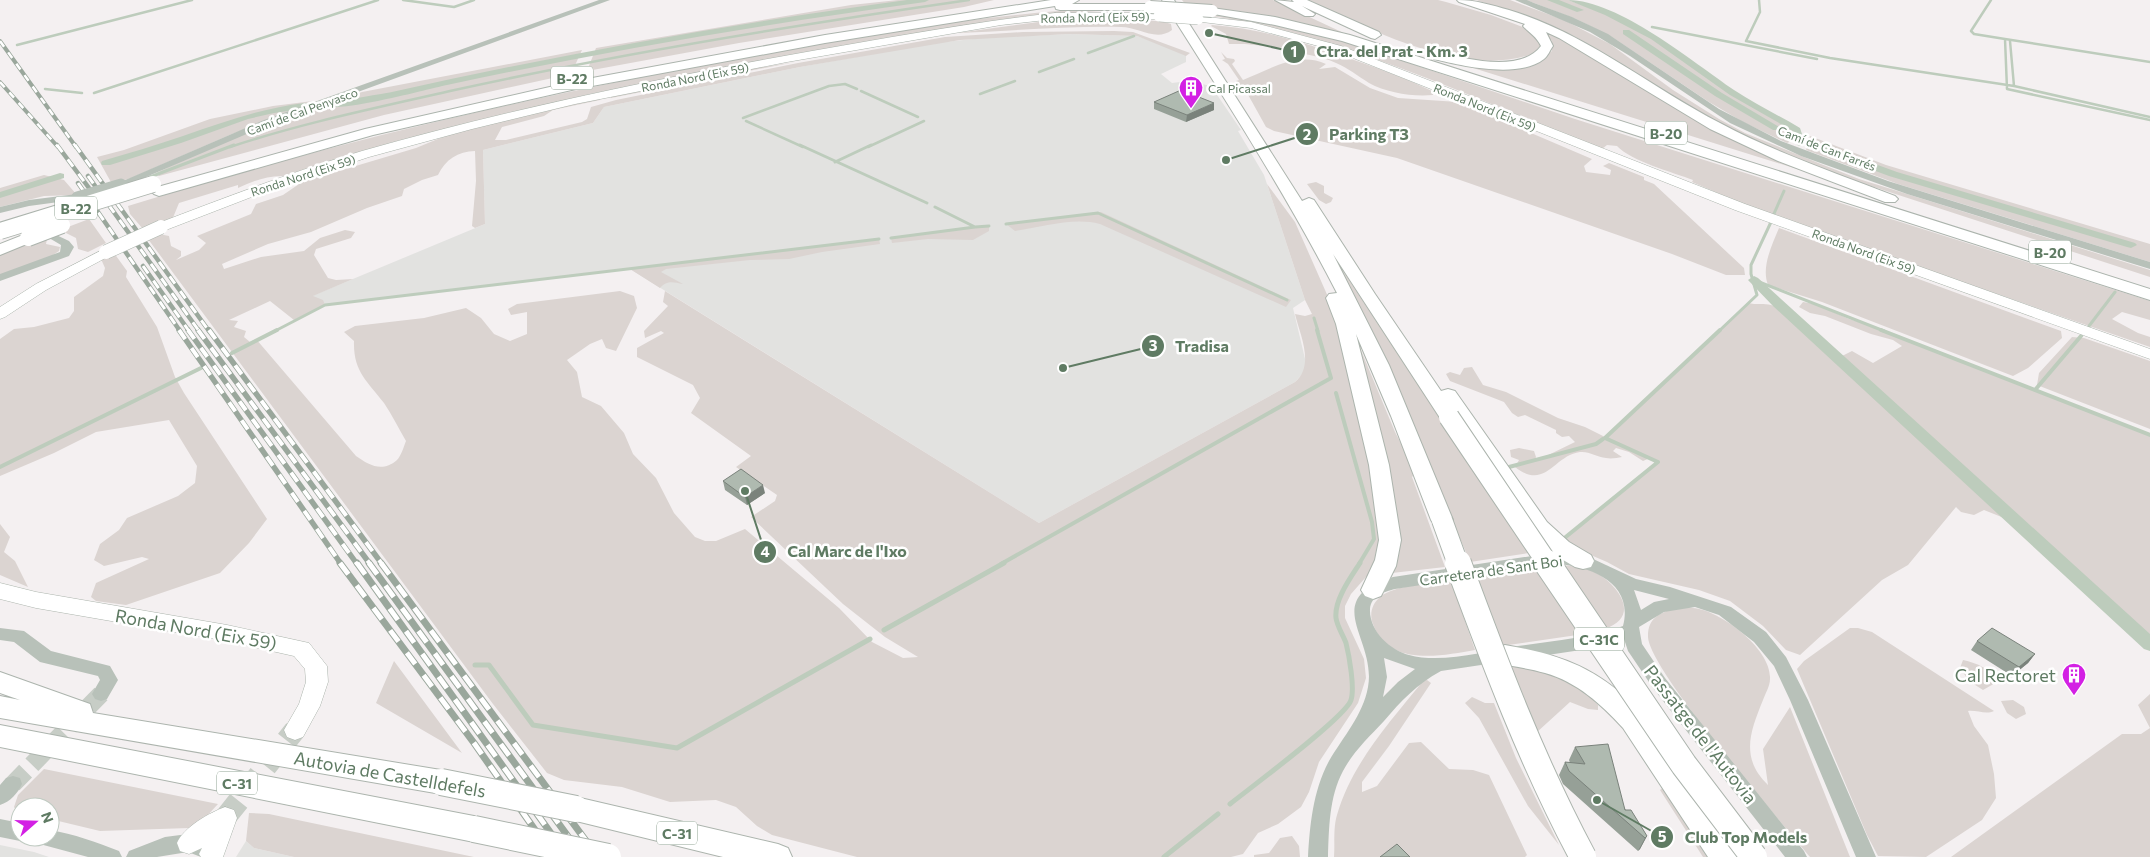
<svg xmlns="http://www.w3.org/2000/svg" width="2150" height="857" font-family="Commissioner,sans-serif">
<style>
.built{fill:#e2e2e0}
.green{fill:#dbd4d1}
.lines{fill:none;stroke-linecap:round;stroke-linejoin:round}
.stream-far3{stroke:#bdccbc;stroke-width:2.5}
.stream-far2{stroke:#bdccbc;stroke-width:3}
.stream-far1{stroke:#bdccbc;stroke-width:4}
.stream{stroke:#bdccbc;stroke-width:5}
.canal{fill:#bdccbc;fill-rule:evenodd}
.minor-tunnel{stroke:#c7cdc6;stroke-width:18;stroke-dasharray:18 9;stroke-linecap:butt}
.major-tunnel{stroke:#c7cdc6;stroke-width:22;stroke-dasharray:22 11;stroke-linecap:butt}
.major-casing{stroke:#acb5ad;stroke-width:1}
.highway-casing{stroke:#acb4ad;stroke-width:2}
.minor{fill:#b8c1b9;fill-rule:evenodd}
.major{fill:#fff;fill-rule:evenodd}
.highway{fill:#fff;fill-rule:evenodd}
.rail-far3-casing{stroke:#9aa79c;stroke-width:4}
.rail-far2-casing{stroke:#9aa79c;stroke-width:4.5}
.rail-far1-casing{stroke:#9aa79c;stroke-width:5.5}
.rail-casing{stroke:#9aa79c;stroke-width:7}
.rail-far3{stroke:#fff;stroke-width:2.5;stroke-dasharray:7;stroke-linecap:butt}
.rail-far2{stroke:#fff;stroke-width:3;stroke-dasharray:9;stroke-linecap:butt}
.rail-far1{stroke:#fff;stroke-width:4;stroke-dasharray:11;stroke-linecap:butt}
.rail{stroke:#fff;stroke-width:5;stroke-dasharray:14;stroke-linecap:butt}
.major-bridge-far1-casing{stroke:#acb5ad;stroke-width:12;stroke-linecap:butt}
.major-bridge-casing{stroke:#acb5ad;stroke-width:15;stroke-linecap:butt}
.highway-bridge-far3-casing{stroke:#acb4ad;stroke-width:14;stroke-linecap:butt}
.highway-bridge-far2-casing{stroke:#acb4ad;stroke-width:18;stroke-linecap:butt}
.highway-bridge-far1-casing{stroke:#acb4ad;stroke-width:22;stroke-linecap:butt}
.highway-bridge-casing{stroke:#acb4ad;stroke-width:28;stroke-linecap:butt}
.minor-bridge{stroke:#b8c1b9;stroke-width:11}
.major-bridge-far1{stroke:#fff;stroke-width:11}
.major-bridge{stroke:#fff;stroke-width:14}
.highway-bridge-far3{stroke:#fff;stroke-width:12}
.highway-bridge-far2{stroke:#fff;stroke-width:16}
.highway-bridge-far1{stroke:#fff;stroke-width:20}
.highway-bridge{stroke:#fff;stroke-width:26}
.wall{fill:#96a097}
.shaded-wall{fill:#7a827b}
.building{fill:#afbab0;stroke:#7a827b}
.labels{text-anchor:middle;dominant-baseline:central;stroke-width:5;stroke-linejoin:round;paint-order:stroke}
.far-street-label{font-size:12px;fill:#5f7b63;stroke:#fff}
.far-poi-label{font-size:12px;fill:#5f7b63;stroke:#fff;text-anchor:start}
.shield{fill:#fff;stroke:#8fa392;stroke-width:1}
.shield-label{font-size:14px;font-weight:bold;fill:#5f7b63}
.street-label{font-size:15px;fill:#5f7b63;stroke:#fff}
.near-street-label{font-size:18px;fill:#5f7b63;stroke:#fff}
.near-poi-label{font-size:18px;fill:#5f7b63;stroke:#fff;text-anchor:end}
.leader{fill:none;stroke:#5f7b63;stroke-width:2}
.callout-dot{fill:#5f7b63;stroke:#fff;stroke-width:2}
.mark-label{font-size:15px;text-anchor:middle;font-weight:bold;fill:#fff}
.callout-label{font-size:16px;text-anchor:middle;font-weight:bold;fill:#5f7b63;stroke:#fff;stroke-width:5;stroke-linejoin:round;paint-order:stroke}
</style>
<rect width="100%" height="100%" fill="#f4f0f1"/>
<path class="built" d="M1068 34 1137 36 1168 47 1186 54V62L1161 74 1172 83 1188 81 1211 86 1241 130 1238 131 1264 175 1305 300 1293 308 1306 363 1304 372 1295 382 1039 523 630 269 325 305 312 296 485 224 483 150 593 123 604 107 800 67 935 43 982 38Z
M246 841 254 848 294 857H236Z
M0 845 34 852 49 857H0Z"/>
<path class="green" d="M898 0H994L964 7 739 43 587 71 596 48 851 5Z
M1182 0H1273L1348 35 1245 12 1186 5Z
M1309 0H1438L1446 2 1491 15 1531 30 1537 35 1541 46 1540 51C1471 82 1372 31 1309 0Z
M1476 0H1510L1564 20 1610 44 1673 90 1719 119 1745 133 1821 164 1859 179 2150 270V277L1828 172 1753 140 1715 121 1574 36 1533 18Z
M1526 0H1568L1604 13 1652 38 1734 95 1791 128 1795 132 1794 140 1787 143 1743 122 1709 102 1612 37 1576 19Z
M1101 8 1161 10H1114L1032 16 682 76 590 94 390 143 285 176C268 175 253 181 238 188V185L179 203 172 220 143 229 130 214 128 206C327 144 525 98 730 60 853 37 976 15 1101 8Z
M1205 13 1254 20 1335 38 1575 119 2150 301V320L2122 312 2112 319 2138 333 2150 337V347L1766 214 1692 182 1693 180C1672 172 1631 161 1617 146L1607 145 1602 149C1472 98 1345 36 1206 15Z
M1133 18C1145 21 1161 20 1171 24L1172 30C1156 42 1139 27 1121 27 1066 26 1012 31 957 33L1061 19Z
M1212 25C1258 28 1302 42 1345 57 1375 67 1406 78 1434 92L1433 95C1413 97 1387 93 1369 83 1358 76 1348 68 1336 63 1321 56 1303 54 1288 51L1284 48 1245 44H1229L1226 34 1211 26Z
M1542 30H1545L1813 174 1470 67 1541 59 1552 51V41Z
M1114 31 1133 32 1190 53 1186 56 1137 36 1068 34 960 40 800 67 604 107 593 123 483 150 485 224 475 228 472 226 476 181 475 151C458 151 445 160 438 175L422 180 404 189 402 196 367 208 311 232 268 244 222 264 224 269 261 257 304 251 320 238 345 230 355 232 351 238 316 249 314 255 328 278 336 280 353 279 313 296 323 300 325 305 294 320 270 301 229 320 238 321 234 327 246 331 244 337 250 342 256 339 356 456C369 465 382 473 397 460 401 456 404 446 406 441 399 429 392 415 384 403 367 381 353 371 354 341L344 332 355 326 424 318 466 308 481 318 494 334 510 341 527 334V312L511 315 508 309 517 304 620 291 634 296 637 308 616 351 606 348 602 339 590 344 567 360 577 372 582 397 601 406 624 433 633 454 656 478 674 513 695 537 705 541H716L745 529 839 608 872 642 903 658 918 657 885 637 843 604 751 517 775 501 777 495 736 467 751 456 691 413 700 398 693 385 637 357V348L664 333 661 331 645 338 644 331 668 306 663 302 665 291 1039 523 1295 382C1315 365 1300 335 1295 314L1305 316 1312 314 1305 300 1267 184 1295 222 1329 299 1344 347 1367 452 1380 535 1373 569 1351 594 1345 606V618L1364 659 1366 678 1358 703 1319 762 1309 792 1301 807 1278 824 1258 833 1243 854 1231 857H857L772 835 757 826 736 807 716 800 670 802 622 787 564 780 547 773 493 704 148 239 159 234 169 236 171 246 181 251V256L176 260 199 250 206 243 197 236 251 214 256 204 283 195 302 182 416 148 450 134 600 98V100L553 110 544 116 502 127 495 140H506L582 122 587 119 591 107 616 100 798 63 945 37 1023 32Z
M582 50 571 74 384 115 159 176 156 173 219 143 362 92Z
M1221 52 1227 58 1234 59 1235 61 1232 64 1243 80C1268 70 1298 51 1326 64L1319 69 1335 67 1370 88 1398 98 1458 102 1592 159 1584 166 1586 172 1610 175 1611 170 1603 166 1609 163 1644 177V180L1654 184 1744 268 1745 275H1726L1672 254 1397 158 1274 131 1266 127 1246 91H1243L1236 81 1239 80 1228 64 1222 60 1225 59Z
M795 62 790 63 611 98V96L712 75Z
M313 101 315 104 232 134 131 178 112 184 97 157 124 150 210 119 273 106Z
M1810 136 1886 165 2150 244V262L1898 184 1806 150Z
M44 175 64 180 77 195 44 196 0 207V188Z
M1316 182 1324 186V193L1333 198 1331 202 1326 204 1319 200 1307 184Z
M1101 212 1291 300 1286 307 1100 224C1073 217 1043 227 1015 231L1006 224Z
M89 219 106 243 88 252 78 249 76 238 60 230Z
M989 226V231L973 240 928 239 892 243 891 238Z
M1779 228 2061 331 2062 338 2028 368 2013 376 1822 302 1768 285C1761 267 1772 245 1779 228Z
M41 236 47 239 46 244 60 247 59 251 50 257 0 276V254Z
M1320 236 1529 553 1470 562 1392 377Z
M879 239 880 244 822 252 789 259 750 260 666 269 661 272 683 284C673 282 667 280 660 288L630 269Z
M114 253 127 271 126 277 157 327 175 377 184 393 267 519 249 543 220 573 126 605 96 601 91 597 96 583 149 559 142 557 104 566 94 560 100 544 119 530 127 518 178 496 195 483 197 466 169 420 96 432 54 453 0 476V339L14 329 34 327 69 318 74 311V297L103 276 105 268 101 259Z
M1803 302 1815 304 1849 319 1887 331 2150 435V644L2008 514 2004 518 1984 510 1974 515 1961 512 1956 507 1908 565 1882 580 1800 655 1786 650 1763 626 1730 601 1699 590 1629 574 1607 562 1572 547 1562 540 1658 462 1650 458 1643 461 1629 452 1616 448 1613 451 1622 457C1617 458 1611 459 1606 458 1597 457 1589 451 1580 452 1554 455 1546 491 1515 467L1519 460 1511 457 1510 450 1519 448 1534 451 1536 457 1534 462 1575 442 1569 436 1562 437 1556 433V430L1525 415 1518 417 1512 413 1504 402 1450 381 1446 374 1450 372 1460 375 1464 368 1472 367 1483 385 1506 392 1558 418 1585 427 1605 437 1748 303C1756 305 1765 303 1771 305 1798 313 1820 338 1840 357L1852 351 1873 363 1902 346 1893 340 1871 334 1825 316 1810 313 1799 307Z
M2072 337 2084 338 2150 361V429L2037 385 2039 373Z
M1358 343 1395 432 1410 461 1414 475 1412 477 1445 567 1392 573Z
M0 524 10 537 4 552 15 561 28 587 0 575Z
M1559 565C1573 566 1588 567 1600 575 1622 590 1639 618 1604 629Z
M1539 567 1584 634 1501 646 1475 576Z
M1451 580 1475 650C1441 656 1388 667 1373 624 1369 614 1372 604 1380 597 1394 585 1433 583 1451 580Z
M1674 608C1680 608 1687 607 1693 608 1720 610 1772 649 1770 679 1770 686 1765 694 1763 700 1750 732 1740 758 1768 785L1763 749 1790 707 1850 857H1810C1782 823 1647 668 1648 636 1648 618 1659 614 1674 608Z
M1850 628H1858L1872 632 1994 711C1986 715 1977 710 1968 711L1974 726 1988 745 1994 774 1996 798 1982 820 1926 857 1878 856 1867 835 1797 669 1804 661Z
M1963 660C1977 663 1991 669 1997 682L1983 690 1969 681 1960 668Z
M394 661 462 753 376 703Z
M1509 665 1536 669 1580 685 1598 705V710L1588 709 1570 702 1536 733Z
M1427 680 1431 683 1389 746 1362 782V792L1377 786 1409 743 1421 742 1449 769 1473 770 1489 775 1527 855 1525 857H1334C1335 844 1333 828 1337 815 1352 763 1390 722 1423 681Z
M2150 694V857H1951L2122 734H2141L2150 728 2138 705Z
M1472 697 1485 703H1494L1516 758 1559 845 1528 806 1479 718 1465 703Z
M2013 700 2024 707 2026 714 2016 719 2007 713 2001 701Z
M44 769 218 804 205 818 189 828 100 831 50 819V807H20V811L16 810 14 807 18 795Z
M1665 786 1713 857H1703L1660 790Z
M249 813 269 814 474 857H294L254 848 246 841Z
M1292 836 1299 846 1300 857H1254V855L1269 853 1280 838Z"/>
<g class="lines">
<path class="stream-far3" d="M403 0 454 7 474 0
M1759 0 1760 12 1746 41 1830 58 2014 86 2150 117
M1991 0 1971 31 1974 34 2005 39 2007 89 2150 120
M1652 27 1817 59
M2005 39 2150 62
M2010 41 2014 86
M17 45 192 0
M1088 53 1134 36
M1039 72 1074 59
M45 89 82 93
M861 91 918 117
M94 93 378 0
M980 94 1015 81
M743 118 829 86 845 84 857 89
M746 121 803 147
M230 147C302 123 376 108 450 91 622 53 795 25 969 0
M868 147 924 121"/>
<path class="stream-far2" d="M800 145 927 203
M835 162 871 145
M150 177 234 145
M935 207 975 227 989 226
M1773 216 1784 191
M1006 224 1098 213 1287 300
M891 238 975 227
M1754 280 1884 331
M1314 318 1318 331
M2089 326 2115 292
M275 331 325 305 879 239
M1719 331 1757 295 1751 274V265L1771 222"/>
<path class="stream-far1" d="M1881 330 2150 435
M232 353 277 330
M2035 390 2081 336
M1336 393 1372 522 1374 539 1359 564
M0 467 201 368
M1509 467 1596 444 1603 439
M1562 540 1658 462 1605 438 1720 330
M1001 564 1331 378 1317 330"/>
<path class="stream" d="M884 630 1004 563
M475 665H489L533 725 677 748 870 639
M1230 804C1250 788 1346 717 1351 700 1355 688 1349 655 1346 643 1343 635 1337 626 1336 618 1334 600 1351 577 1360 563
M1164 857 1218 814"/>
<path class="canal" d="M907 0H929L925 2C765 24 605 51 447 85 428 89 336 114 325 105 329 102 382 94 392 92 562 54 735 23 907 0Z
M1547 0H1559L1584 10 1577 12Z
M1568 0C1618 0 1693 62 1734 90 1755 104 1778 115 1800 128L1805 143 1800 146 1797 145 1793 131 1730 95 1651 39 1605 15Z
M1623 30H1629L1722 93 1781 128 1779 130H1773L1715 96 1623 34Z
M305 103 308 104V108L274 113 248 119 181 143 110 165H102L101 163 102 161C129 153 157 145 183 136 224 122 262 108 305 103Z
M1817 143 1897 172 2135 243 2137 245 2131 248 2127 247 1889 176 1814 148V144Z
M60 173 64 174V178L0 198V192Z
M1754 276 1758 278 2150 634V651L2144 649 1773 306 1748 280Z"/>
<path class="minor-tunnel" d="M13 784 101 694"/>
<path class="major-tunnel" d="M225 818 295 730"/>
<defs>
<path id="major" d="M1055 13H1159L1164 16 1159 19H1055L1001 25 787 62 575 104 472 129 369 157 267 191 166 230H156L154 227 156 224C224 198 292 172 362 151 510 109 660 78 812 51 893 37 973 22 1055 13Z
M1198 16 1251 22 1341 46 1745 204 2150 349V359L1735 210 1333 50 1251 28 1194 21V17Z
M106 248 111 249 113 252 111 255 46 290 5 317 0 319V307L36 284Z
M0 583 36 592 227 625 309 643 327 666 328 682 320 706 303 737 295 740 287 737 284 730 299 704 306 682 305 669 294 656 227 641 36 608 0 599Z
M225 807 234 810 237 818 223 857H201L199 854 202 848 189 854 180 851 177 843C184 827 209 813 225 807Z"/>
<path id="highway" d="M1051 0H1079L1072 4H1150L1156 7 1150 10H1060L1056 9 1055 6 825 43 576 89 373 135 159 196 154 194 151 191 154 188 365 129 576 81 825 35Z
M1162 0H1174L1302 201 1309 198 1314 200 1375 294 1441 391 1448 389 1455 391 1547 522 1569 542 1591 555 1594 561 1591 567 1583 569 1575 567 1553 554 1531 534 1456 421 1449 423 1442 421 1333 254 1389 365 1453 520 1450 525 1442 528 1434 525 1431 520 1391 416 1356 334 1389 465 1401 540 1396 566 1381 596 1373 599 1365 596 1361 590 1375 560 1379 540 1369 465 1336 324 1326 298 1329 294 1337 293C1285 192 1223 96 1162 0Z
M1275 0 1294 2 1292 0H1307L1379 32 1381 35 1375 39 1371 38 1302 6 1315 14 1313 16H1305Z
M1457 0C1476 0 1491 5 1509 10 1586 33 1649 86 1720 123 1776 153 1836 173 1895 196L1898 199 1895 202H1885L1778 161 1710 129 1559 38 1546 32 1553 46C1550 50 1548 56 1544 59 1519 79 1462 66 1434 59L1432 56 1434 53 1438 52C1466 59 1521 73 1541 46 1536 36 1530 34 1523 26L1525 24 1459 2Z
M1212 8 1275 17 1350 35 2150 289V300L1342 41 1275 25 1208 13 1206 11 1208 9Z
M28 233 34 235 36 238 34 241 0 255V244Z
M1505 645C1564 655 1599 669 1641 712L1734 848 1738 857H1708L1623 728C1601 704 1577 682 1545 673 1529 668 1512 667 1496 662L1493 655 1496 648Z
M0 672 90 704 93 713 441 770 451 774 455 782 451 790 441 794 0 718V696L20 700 0 693Z
M0 725 474 816 484 820 488 829 484 838 474 842 0 747Z
M576 797 778 844 788 848 792 857H723L576 821 566 818 562 809 566 800Z"/>
</defs>
<use href="#major" class="major-casing"/>
<use href="#highway" class="highway-casing"/>
<path class="minor" d="M599 0H610L270 124 125 186 121 187 116 184 264 120Z
M1515 0H1527L1534 3 1572 17 1608 34 1719 109 1781 141 1888 181 2150 262V269L1907 194 1801 156 1730 123 1630 56 1590 32Z
M77 194 82 197 81 199 29 206 0 213V207L29 200Z
M50 232 69 241 74 247 69 256 0 281V274L60 252 61 245 44 235Z
M1558 552 1591 558 1636 579 1670 587 1731 607 1766 632 1786 657 1808 700 1876 857H1856L1790 700 1774 666 1754 642 1719 615 1695 607 1664 612 1639 627 1642 644 1665 678 1804 851 1807 857H1785L1653 688 1628 651 1624 639 1581 650 1441 671C1417 684 1401 701 1384 721 1369 737 1353 752 1343 771 1329 797 1329 829 1328 857H1308C1310 824 1313 791 1329 761 1343 737 1363 715 1368 687 1377 638 1318 600 1393 577ZM1558 564C1592 567 1634 583 1623 626 1590 638 1553 641 1518 646 1486 651 1442 664 1409 655 1390 650 1369 631 1370 609 1371 596 1384 592 1395 589ZM1634 590 1669 599 1654 602 1641 610ZM1384 658 1415 669 1398 682 1383 697 1387 677Z
M0 628 24 631 51 651 110 666 118 680 107 699 101 701 95 699 92 694 100 680 98 676 40 662 14 642 0 640Z
M13 776 20 778 22 784C18 793 10 802 0 805V785L6 778Z
M0 819 20 823V837L27 838 20 841 0 837Z
M50 830C74 834 96 842 119 851L122 857H88L36 843 33 837H50Z
M188 834C204 837 216 842 223 857H201L188 852 157 857H126L129 851 165 837Z"/>
<use href="#major" class="major"/>
<use href="#highway" class="highway"/>
<defs>
<path id="rail-far3" d="M0 41 76 147
M0 82 58 147"/>
<path id="rail-far2" d="M57 145 89 188
M75 145 209 331
M88 176 199 331
M78 183 180 331
M143 266 189 331"/>
<path id="rail-far1" d="M179 330 341 564
M188 330 357 564
M198 330 370 564
M209 330 382 564"/>
<path id="rail" d="M340 563 474 743 554 857
M357 563 568 857
M369 563 583 857
M381 563 598 857"/>
</defs>
<use href="#rail-far3" class="rail-far3-casing"/>
<use href="#rail-far2" class="rail-far2-casing"/>
<use href="#rail-far1" class="rail-far1-casing"/>
<use href="#rail" class="rail-casing"/>
<use href="#rail-far3" class="rail-far3"/>
<use href="#rail-far2" class="rail-far2"/>
<use href="#rail-far1" class="rail-far1"/>
<use href="#rail" class="rail"/>
<defs>
<path id="major-bridge-far1" d="M1159 16 1198 19"/>
<path id="major-bridge" d="M106 252 161 227"/>
<path id="highway-bridge-far3" d="M1150 7 1212 11"/>
<path id="highway-bridge-far2" d="M0 231 153 184
M28 238 62 225"/>
<path id="highway-bridge-far1" d="M1449 417 1548 564
M1442 520 1458 564"/>
<path id="highway-bridge" d="M1458 563C1495 663 1532 762 1583 857
M1547 563 1684 765 1754 857
M441 782 576 809
M474 829 608 857"/>
</defs>
<use href="#major-bridge-far1" class="major-bridge-far1-casing"/>
<use href="#major-bridge" class="major-bridge-casing"/>
<use href="#highway-bridge-far3" class="highway-bridge-far3-casing"/>
<use href="#highway-bridge-far2" class="highway-bridge-far2-casing"/>
<use href="#highway-bridge-far1" class="highway-bridge-far1-casing"/>
<use href="#highway-bridge" class="highway-bridge-casing"/>
<path class="minor-bridge" d="M77 197 121 184"/>
<use href="#major-bridge-far1" class="major-bridge-far1"/>
<use href="#major-bridge" class="major-bridge"/>
<use href="#highway-bridge-far3" class="highway-bridge-far3"/>
<use href="#highway-bridge-far2" class="highway-bridge-far2"/>
<use href="#highway-bridge-far1" class="highway-bridge-far1"/>
<use href="#highway-bridge" class="highway-bridge"/>
</g>
<path class="wall" d="M1154 102 1214 110 1186 122 1154 109Z
M723 481 765 493 747 505 725 490Z
M1977 641 2035 654 2028 663 2012 676 1971 650Z
M1575 747 1647 836 1640 849 1638 851 1563 784 1559 775 1565 762 1570 763 1569 760Z"/>
<path class="shaded-wall" d="M1214 103V110L1186 122 1187 115Z
M763 485 765 493 747 505 745 497Z
M2035 654 2028 663 2012 676 2019 667Z
M1647 836 1640 849 1638 851 1645 838Z"/>
<path class="building" d="M1181 90 1214 103 1187 115 1154 102Z
M741 469 763 485 745 497 723 481Z
M1992 628 2035 654 2019 667 1977 641Z
M1608 744 1625 810H1631L1647 836 1645 838 1569 771 1565 762 1585 764 1575 747Z
M1397 844 1410 857H1380Z"/>
<defs>
<symbol id="building-pin" viewBox="-11 -11 22 30"><path d="M0 17L-7.5 6A9.5 9.5 0 1 1 7.5 6Z" fill="#d320e4" stroke="#fff"/><path d="M-4-6H4V6H1V3H-1V6H-4ZM-2.5-4.3h1.7v1.8h-1.7ZM.8-4.3h1.7v1.8H.8ZM-2.5-1h1.7V.8h-1.7ZM.8-1h1.7V.8H.8Z" fill="#fff"/></symbol>
</defs>
<g fill-rule="evenodd">
<use href="#building-pin" x="1177" y="74" width="28" height="38"/>
<use href="#building-pin" x="2060" y="661" width="28" height="38"/>
</g>
<g class="labels">
<g class="far-street-label">
<text transform="translate(1095 17) rotate(-1)">Ronda Nord (Eix 59)</text>
<text transform="translate(695 77) rotate(-11)">Ronda Nord (Eix 59)</text>
<text transform="translate(1485 107) rotate(22)">Ronda Nord (Eix 59)</text>
<text transform="translate(302 111) rotate(-20)">Camí de Cal Penyasco</text>
<text transform="translate(1827 148) rotate(21)">Camí de Can Farrés</text>
<text transform="translate(303 175) rotate(-18)">Ronda Nord (Eix 59)</text>
<text transform="translate(1864 251) rotate(20)">Ronda Nord (Eix 59)</text>
</g>
<g class="far-poi-label">
<text x="1208" y="88">Cal Picassal</text>
</g>
<g class="shield">
<rect x="551" y="66.5" width="42" height="23" rx="4"/>
<rect x="1645" y="121.5" width="42" height="23" rx="4"/>
<rect x="55" y="196.5" width="42" height="23" rx="4"/>
<rect x="2029" y="240.5" width="42" height="23" rx="4"/>
<rect x="1574" y="627.5" width="50" height="23" rx="4"/>
<rect x="217" y="771.5" width="40" height="23" rx="4"/>
<rect x="657" y="821.5" width="40" height="23" rx="4"/>
</g>
<g class="shield-label">
<text x="572" y="78">B-22</text>
<text x="1666" y="133">B-20</text>
<text x="76" y="208">B-22</text>
<text x="2050" y="252">B-20</text>
<text x="1599" y="639">C-31C</text>
<text x="237" y="783">C-31</text>
<text x="677" y="833">C-31</text>
</g>
<g class="street-label">
<text transform="translate(1491 570) rotate(-8)">Carretera de Sant Boi</text>
</g>
<g class="near-street-label">
<text transform="translate(196 629) rotate(10)">Ronda Nord (Eix 59)</text>
<text transform="translate(1701 734) rotate(52)">Passatge de l'Autovia</text>
<text transform="translate(390 774) rotate(10)">Autovia de Castelldefels</text>
</g>
<g class="near-poi-label">
<text x="2056" y="675">Cal Rectoret</text>
</g>
</g>
<path class="leader" d="M1209 33L1294 52M1226 160L1307 134M1063 368L1153 346M745 491L765 552M1597 800L1662 837"/>
<g class="callout-dot">
<circle cx="1209" cy="33" r="5"/>
<circle cx="1226" cy="160" r="5"/>
<circle cx="1063" cy="368" r="5"/>
<circle cx="745" cy="491" r="5"/>
<circle cx="1597" cy="800" r="5"/>
<circle cx="1294" cy="52" r="12"/>
<circle cx="1307" cy="134" r="12"/>
<circle cx="1153" cy="346" r="12"/>
<circle cx="765" cy="552" r="12"/>
<circle cx="1662" cy="837" r="12"/>
</g>
<g class="mark-label">
<text x="1294" y="57">1</text>
<text x="1307" y="140">2</text>
<text x="1153" y="351">3</text>
<text x="765" y="557">4</text>
<text x="1662" y="842">5</text>
</g>
<g class="callout-label">
<text x="1392" y="57">Ctra. del Prat - Km. 3</text>
<text x="1369" y="140">Parking T3</text>
<text x="1202" y="352">Tradisa</text>
<text x="847" y="557">Cal Marc de l'Ixo</text>
<text x="1746" y="843">Club Top Models</text>
</g>
<g transform="translate(35 822) rotate(70)"><circle r="24" fill="#ffffff" stroke="#bfcac1"/>
<path d="M0-4L9 19L0 12L-9 19Z" fill="#d320e4"/>
<text y="-8" font-size="14" font-weight="bold" text-anchor="middle" fill="#5f7b63">N</text>
</g>
</svg>
